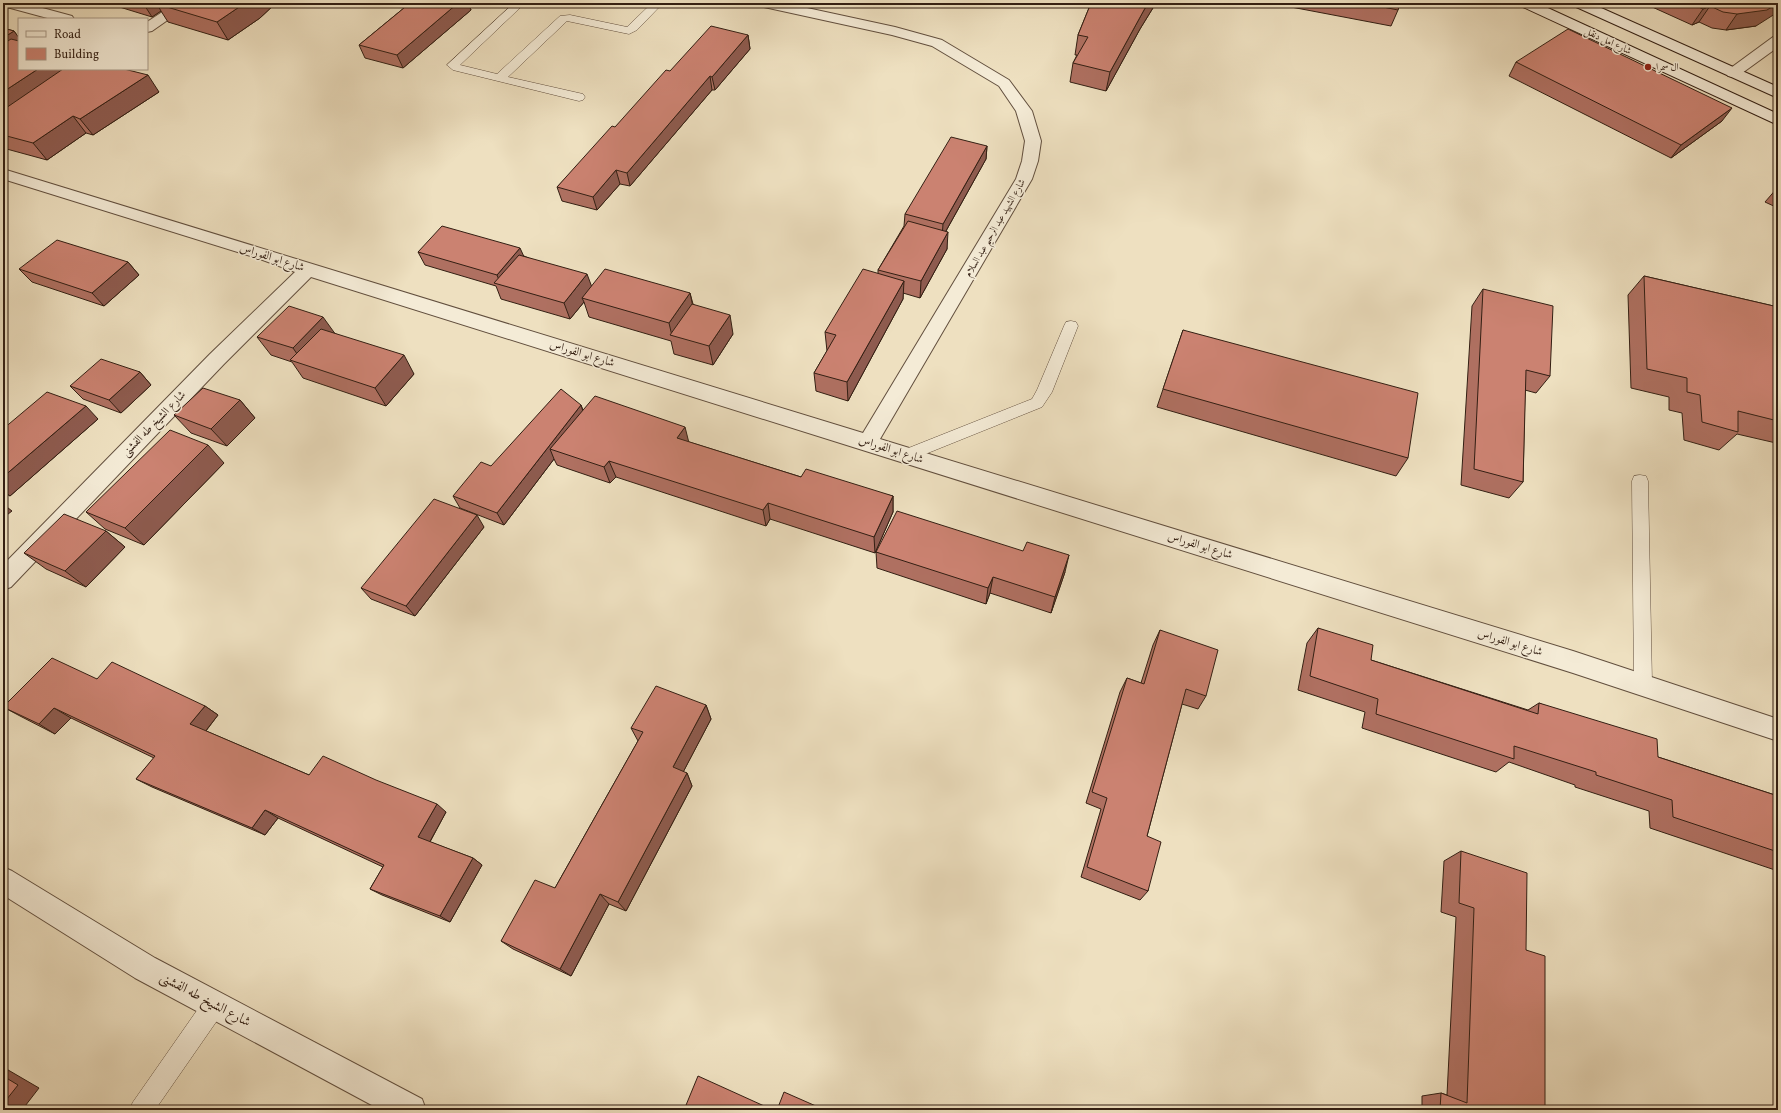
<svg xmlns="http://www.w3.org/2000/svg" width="1781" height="1113" font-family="Vollkorn,Amiri,serif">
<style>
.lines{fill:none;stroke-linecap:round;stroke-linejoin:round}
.lane-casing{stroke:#624f3e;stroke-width:1}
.street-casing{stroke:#624f3e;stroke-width:2}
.secondary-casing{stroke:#331f13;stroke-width:2}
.lane{fill:#f4ebd6;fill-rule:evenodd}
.street{fill:#f4ebd6;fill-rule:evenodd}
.secondary{fill:#f4ebd6;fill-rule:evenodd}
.wall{fill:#af7061;stroke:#331f13}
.shaded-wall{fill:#8e5b4f;stroke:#331f13}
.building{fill:#cb8271;stroke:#331f13}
.poi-dot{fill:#8f2418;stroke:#f4ebd6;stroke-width:1.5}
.labels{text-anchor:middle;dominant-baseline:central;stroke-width:3;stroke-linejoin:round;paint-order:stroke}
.far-street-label{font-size:10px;fill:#331f13;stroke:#f4ebd6}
.far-poi-label{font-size:10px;fill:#331f13;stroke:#f4ebd6;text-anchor:start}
.street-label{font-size:12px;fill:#331f13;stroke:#f4ebd6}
.near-street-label{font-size:14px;fill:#331f13;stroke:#f4ebd6}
</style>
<rect width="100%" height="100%" fill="#eee0c0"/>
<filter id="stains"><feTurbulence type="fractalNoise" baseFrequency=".005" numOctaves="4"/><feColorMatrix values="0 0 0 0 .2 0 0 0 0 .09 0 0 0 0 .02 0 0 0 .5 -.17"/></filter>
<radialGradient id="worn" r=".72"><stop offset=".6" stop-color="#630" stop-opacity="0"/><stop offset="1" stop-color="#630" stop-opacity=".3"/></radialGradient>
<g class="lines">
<defs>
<path id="lane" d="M514 3H525L460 65 497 74 560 16 570 15 627 27 652 3H663L637 30 629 34 567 21 508 77 583 94 585 97 583 100 579 101 453 70 447 65Z
M1071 321 1076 322 1078 326 1052 392 1042 407 913 459 907 461 901 459 899 455 901 451 1032 399 1037 390 1064 326 1066 322Z
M1640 475 1646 476 1648 481 1652 684 1650 690 1643 692 1636 690 1634 684 1632 481 1634 476Z
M215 993 223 996 226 1004 223 1012 155 1110H129L133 1102 207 996Z"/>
<path id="street" d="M3 3H24L72 16 74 19H51L3 6Z
M176 3H192L152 31 147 32V22Z
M757 3H784L895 27 942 40 1009 80 1032 111 1041 141 1038 161 1032 179 880 439 1573 651 1778 719V741L1573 673 311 277 224 364 11 587 3 590V565L210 354 295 272 260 259 3 179V169L863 433 1016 179 1022 161 1025 141 1016 111 999 86 932 46 892 35 764 7 759 6Z
M1778 36V47L1738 76 1733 77 1728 76 1726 73 1728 70 1773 37Z
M3 867 12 871 155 958 422 1099 426 1110H381L135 978 3 895Z"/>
<path id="secondary" d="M1519 3H1537L1778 114V125L1521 6Z
M1572 3H1590L1778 87V98L1574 6Z"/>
</defs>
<use href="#lane" class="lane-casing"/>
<use href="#street" class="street-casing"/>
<use href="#secondary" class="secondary-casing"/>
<use href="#lane" class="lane"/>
<use href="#street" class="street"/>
<use href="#secondary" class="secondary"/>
</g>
<path class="wall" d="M112 3H276L260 18 228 40 168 22 161 11 152 17 113 5Z
M410 3H468L471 10 403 68 365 58 359 45Z
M1091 3H1156L1140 29 1106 91 1070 82 1073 63 1077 55H1075L1078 35Z
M1270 3H1400L1398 10 1391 26Z
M1648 3H1778L1756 26 1726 30 1712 28 1699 22 1692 25 1650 6 1651 4Z
M3 28 14 31 19 38V69L159 92 93 135 86 133 47 160 3 148Z
M748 35 750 49 715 90H712L630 186 620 184 597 210 562 201 557 187 670 71Z
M1516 62 1722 121 1671 158 1509 76Z
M987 146 986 159 946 231 947 249 920 298 903 293V299L848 401 816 391 814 373 827 351 825 332 878 274V270L904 226 905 214Z
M1778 187V208L1765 202Z
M418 252 524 256 591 286 690 293 693 304 733 334 713 365 674 354 671 341 589 317 584 302 570 319 501 299 496 286 425 265Z
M128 262 139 275 104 306 32 282 19 269Z
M1644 276 1778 307V441L1776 443 1737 434 1719 450 1684 440 1682 413 1669 410V397L1631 388 1628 295Z
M1483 289 1550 376 1536 393 1525 390 1523 482 1509 498 1461 485 1472 306Z
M1183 330 1408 458 1396 476 1157 407Z
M334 333 414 374 386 406 303 378 292 362 271 355 257 337Z
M140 372 151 385 121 413 83 399 70 386Z
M240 400 255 418 227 446 191 433 174 415Z
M581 405 583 410 689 442 801 477 893 496V512L875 553 770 519 766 526 616 477 610 483 557 465 554 459 504 525 460 508 453 496 491 466Z
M98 419 10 496 3 492V429Z
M224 463 144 545 105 529 86 512Z
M484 527 415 616 371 599 361 588Z
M106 531 125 547 86 587 46 569 24 553Z
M876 552 1065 572 1051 613 990 593 986 604 877 568Z
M1318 628 1371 660 1528 710 1539 703 1658 757 1778 796V871L1650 828 1649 811 1575 787V785L1509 762 1496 772 1362 728 1365 712 1298 690 1307 643Z
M1160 630 1206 696 1198 709 1182 704 1147 836 1148 891 1140 900 1081 877 1101 809 1086 803 1120 692 1127 678 1141 683 1153 645Z
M97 679 205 706 218 715 206 731 309 775 446 812 430 842 473 858 482 865 450 922 382 895 370 889 383 867 278 818 265 835 152 787 136 779 154 758 71 718 55 734 20 716 3 707Z
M706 705 711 719 683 772 687 773 692 786 626 911 609 904 571 976 513 949 501 941 555 888 638 741 631 728Z
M1461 851 1526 950 1545 1110H1422V1096L1441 1093 1447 1095 1456 917 1441 912 1444 861Z"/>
<path class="shaded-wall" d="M143 3H173L157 4 161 11 152 17Z
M245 3H276L260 18 228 40 217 22Z
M458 3H468L471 10 403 68 397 55Z
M1148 3H1156L1140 29 1106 91 1110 72 1144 10Z
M1778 3V12L1756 26 1726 30 1737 14Z
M1710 6 1699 22 1692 25 1703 9Z
M14 31 19 38V48L3 58V38Z
M748 35 750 49 715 90 712 77Z
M38 69H75L3 118V92Z
M148 75 159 92 93 135 80 119Z
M710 76 712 90 630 186 627 173Z
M1732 108 1722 121 1671 158 1681 145Z
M73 116 86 133 47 160 33 143Z
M987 146 986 159 942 238 943 224Z
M616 170 620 184 597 210 593 197Z
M948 232 947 249 920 298 921 281Z
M520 248 526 261 501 285 497 275Z
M128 262 139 275 104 306 92 293Z
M587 274 593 290 582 298 584 302 570 319 564 303Z
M904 281 903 299 848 401 847 382Z
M690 293 694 312 672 336 669 323Z
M730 315 733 334 713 365 709 346Z
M323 317 336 335 304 364 293 348Z
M404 355 414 374 386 406 375 388Z
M140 372 151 385 121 413 109 400Z
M240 400 255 418 227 446 211 429Z
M581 405 585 418 550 449 554 459 504 525 497 513Z
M86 406 98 419 10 496 3 490V477Z
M685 427 689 443 677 438Z
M208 445 224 463 144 545 125 528Z
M609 461 616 477 610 483 604 467Z
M893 496V512L875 553 874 537Z
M768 503 770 519 766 526 763 510Z
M3 504 12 511 3 518Z
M477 515 484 527 415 616 406 606Z
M106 531 125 547 86 587 65 571Z
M1069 555 1065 572 1051 613 1055 597Z
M993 577 990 593 986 604 988 588Z
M706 705 711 719 679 780 673 767Z
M205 706 218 715 204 733 190 724Z
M54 708 71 718 55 734 39 724Z
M687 773 692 786 626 911 618 902Z
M437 804 446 812 428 845 418 837Z
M265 810 278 818 265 835 252 828Z
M473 858 482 865 450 922 440 916Z
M600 894 609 904 571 976 560 969Z
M3 1067 39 1088 22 1110H3Z"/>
<path class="building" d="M157 3H245L217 22 157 4Z
M410 3H458L397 55 359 45Z
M1091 3H1148L1144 10 1110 72 1073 63 1088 37 1078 35Z
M1363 3H1400L1398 10Z
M1689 3H1778L1767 10 1737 14 1723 12 1710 6 1703 9Z
M711 26 748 35 712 77 710 76 627 173 616 170 593 197 557 187 612 126 615 127 666 70 670 71Z
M3 28 14 31 3 38Z
M1568 29 1732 108 1681 145 1516 62Z
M11 39 19 41V69H38L3 92V44Z
M63 69H124L148 75 80 119 73 116 33 143 3 135V110Z
M951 137 987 146 943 224 905 214Z
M908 221 948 232 921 281 878 270Z
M442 226 520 248 497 275 418 252Z
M57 240 128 262 92 293 19 269Z
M519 255 587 274 564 303 494 283Z
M605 269 690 293 669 323 582 298Z
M863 269 904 281 847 382 814 373 836 335 825 332Z
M1644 276 1778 307V421L1738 411V432L1702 422 1700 395 1687 392V378L1647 369Z
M1483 289 1553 306 1550 376 1526 370 1523 482 1474 469Z
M692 304 730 315 709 346 670 335Z
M289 306 323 317 293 348 257 337Z
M321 329 404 355 375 388 290 360Z
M1183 330 1418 393 1408 458 1163 389Z
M101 359 140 372 109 400 70 386Z
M203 388 240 400 211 429 174 415Z
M561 389 581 405 497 513 453 496 481 462 491 466Z
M47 392 86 406 3 477V429Z
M595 396 685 427 677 438 801 477 806 469 893 496 874 537 768 503 763 510 609 461 604 467 550 449Z
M170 430 208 445 125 528 86 512Z
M434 499 477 515 406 606 361 588Z
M897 511 1023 551 1027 542 1069 555 1055 597 993 577 988 588 876 552Z
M64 514 106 531 65 571 24 553Z
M1318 628 1373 645 1371 660 1538 714 1539 703 1657 739 1658 757 1778 796V852L1673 817 1672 800 1596 775V772L1514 746V759L1376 714 1378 699 1310 676Z
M1160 630 1218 650 1206 696 1186 689 1147 836 1161 842 1148 891 1087 867 1107 798 1092 792 1127 678 1144 684Z
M52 658 97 679 112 662 205 706 190 724 309 775 323 756 376 780 437 804 418 837 473 858 440 916 370 889 384 865 265 810 252 828 136 779 155 756 54 708 39 724 3 707Z
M656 686 706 705 673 767 687 773 618 902 600 894 560 969 501 941 535 880 555 888 643 732 631 728Z
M1461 851 1527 873 1526 950 1545 956V1110H1526L1521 1108V1110H1440L1441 1093 1467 1103 1474 908 1459 903Z
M3 1076 18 1085 3 1104Z
M698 1076 773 1110H684Z
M784 1092 825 1110H777Z"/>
<circle class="poi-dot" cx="1648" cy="67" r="4"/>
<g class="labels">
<g class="far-street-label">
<text transform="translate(1608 41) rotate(25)">شارع امل دنقل</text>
<text transform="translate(995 228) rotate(-60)">شارع الشهيد عبد الرحيم عبد السلام</text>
</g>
<g class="far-poi-label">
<text x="1656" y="67">ال سمرا</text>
</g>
<g class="street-label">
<text transform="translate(272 258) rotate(18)">شارع ابو الفوراس</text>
<text transform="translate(582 354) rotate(17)">شارع ابو الفوراس</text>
<text transform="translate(154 424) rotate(-46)">شارع الشيخ طه الفشنى</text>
<text transform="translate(891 450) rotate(18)">شارع ابو الفوراس</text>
<text transform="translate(1200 546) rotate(17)">شارع ابو الفوراس</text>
<text transform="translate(1510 643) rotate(17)">شارع ابو الفوراس</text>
</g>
<g class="near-street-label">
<text transform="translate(205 1000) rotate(28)">شارع الشيخ طه الفشنى</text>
</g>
</g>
<rect width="1781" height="1113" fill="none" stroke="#eee0c0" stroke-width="16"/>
<rect x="4" y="4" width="1773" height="1105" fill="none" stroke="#331f13" stroke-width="2"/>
<rect x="8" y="8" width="1765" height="1097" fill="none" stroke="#331f13"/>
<rect x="18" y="18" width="130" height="52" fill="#f4ebd6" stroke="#a79988"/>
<rect x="26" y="31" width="20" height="6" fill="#f4ebd6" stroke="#a79988"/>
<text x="54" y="38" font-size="12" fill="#331f13">Road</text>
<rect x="26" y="48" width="20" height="12" fill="#cb8271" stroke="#a79988"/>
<text x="54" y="58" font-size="12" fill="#331f13">Building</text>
<rect width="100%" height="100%" filter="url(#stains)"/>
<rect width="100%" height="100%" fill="url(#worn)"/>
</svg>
